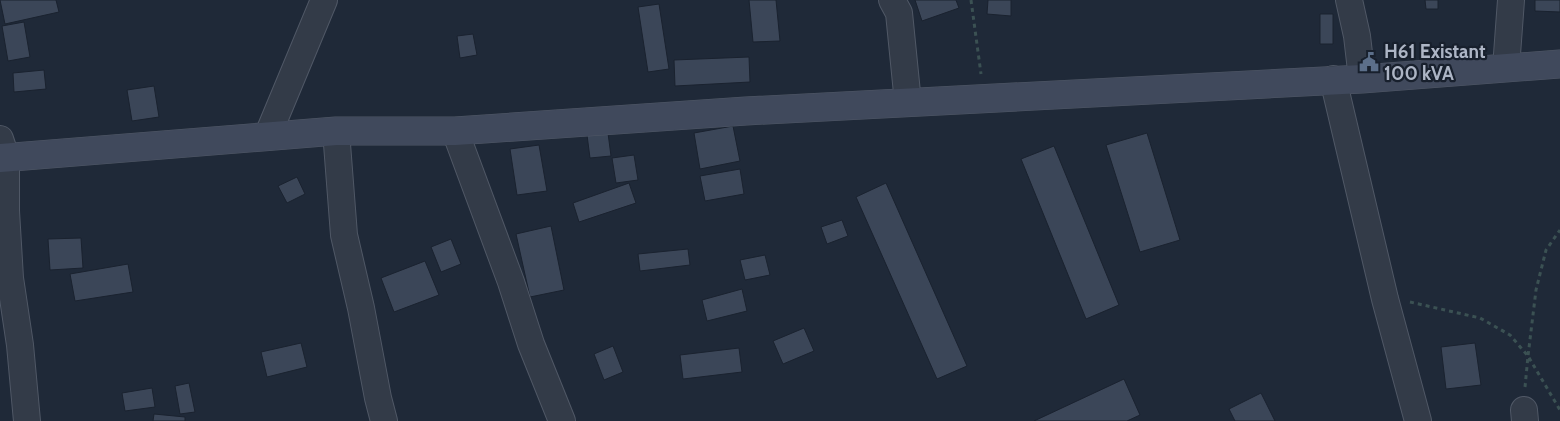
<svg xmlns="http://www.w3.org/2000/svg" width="1560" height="421" font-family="Cabin,sans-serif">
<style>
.building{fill:#3b4658;stroke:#1a222f}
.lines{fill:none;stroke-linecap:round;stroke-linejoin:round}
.street-casing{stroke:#505866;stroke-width:28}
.secondary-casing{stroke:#505866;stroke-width:29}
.path{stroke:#3b5153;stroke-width:3;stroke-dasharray:4 4;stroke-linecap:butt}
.street{stroke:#333b48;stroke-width:26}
.secondary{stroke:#40495c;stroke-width:28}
.labels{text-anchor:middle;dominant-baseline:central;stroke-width:4.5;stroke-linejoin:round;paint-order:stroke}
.poi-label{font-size:19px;font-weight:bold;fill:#adb5c5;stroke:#18202d;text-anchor:start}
</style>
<rect width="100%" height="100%" fill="#1f2938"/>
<path class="building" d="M0 0H56L59 12 5 24Z
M749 0H776L780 41 753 42Z
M915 0H956L959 8 922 21Z
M988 0H1011V16L987 14Z
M1425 0H1438V9H1426Z
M1535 0H1560V12L1535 11Z
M659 4 669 69 648 72 638 7Z
M1320 14H1333V44H1320Z
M24 22 30 57 8 61 2 26Z
M473 34 477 55 460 58 457 36Z
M749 57 750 82 675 86 674 60Z
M44 70 46 89 14 92 13 73Z
M154 86 159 117 132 121 127 90Z
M733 126 740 161 700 169 694 133Z
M608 133 611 156 590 158 587 135Z
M1147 133 1180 240 1140 252 1106 145Z
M539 145 547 191 517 195 510 149Z
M1054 146 1119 305 1086 319 1021 159Z
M634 155 638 180 616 183 612 158Z
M740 169 744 194 705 201 700 176Z
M297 177 305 194 287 203 278 186Z
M629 183 636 203 579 222 573 203Z
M886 183 967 366 937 379 856 197Z
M842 220 848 236 827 244 821 227Z
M551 226 564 290 530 297 516 234Z
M81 238 83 268 50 270 48 239Z
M451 239 461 264 441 272 431 247Z
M688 249 690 265 640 271 638 254Z
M765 255 770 275 745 280 740 260Z
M425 261 439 295 394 312 381 278Z
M128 264 133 292 75 301 70 274Z
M742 289 747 311 707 321 702 300Z
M804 328 814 351 783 364 773 341Z
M301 343 307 367 267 377 261 352Z
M1475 343 1481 385 1446 389 1441 347Z
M613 346 623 372 604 380 594 354Z
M739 348 742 372 683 379 680 355Z
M1124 379 1140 415 1127 421H1034Z
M189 383 195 412 180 414 175 386Z
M152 388 155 407 125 411 122 393Z
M1261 393 1275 421H1235L1229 409Z
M154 414 185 417V421H153Z"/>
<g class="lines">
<defs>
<path id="street" d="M892 0 899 13 908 103
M1349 0 1357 36 1362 79
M1506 68 1511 0
M1333 79 1385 299 1418 421
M336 131 344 235 361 308 378 398 384 421
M455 131 511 282 531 344 562 421
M267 137 324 0
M0 139 6 157V211L10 278 20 345 27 421
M1524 410 1525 421"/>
<path id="secondary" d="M0 158 336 131H455L746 111 1362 79 1560 64"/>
</defs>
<use href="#street" class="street-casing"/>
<use href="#secondary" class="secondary-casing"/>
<path class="path" d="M971 0 981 74
M1410 302 1480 318 1510 335 1528 356 1560 410
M1525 387 1528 356 1536 290 1546 250 1560 230"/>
<use href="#street" class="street"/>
<use href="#secondary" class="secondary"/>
</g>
<defs>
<symbol id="civic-bare" viewBox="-9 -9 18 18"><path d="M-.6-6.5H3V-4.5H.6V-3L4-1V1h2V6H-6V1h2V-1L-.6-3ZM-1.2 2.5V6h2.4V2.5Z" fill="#5c6f8a" stroke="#18202d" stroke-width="2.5" paint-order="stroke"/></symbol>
</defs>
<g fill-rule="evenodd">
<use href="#civic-bare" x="1355" y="48" width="28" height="28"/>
</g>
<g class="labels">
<g class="poi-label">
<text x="1384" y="51">H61 Existant<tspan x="1384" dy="22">100 kVA</tspan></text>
</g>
</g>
</svg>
